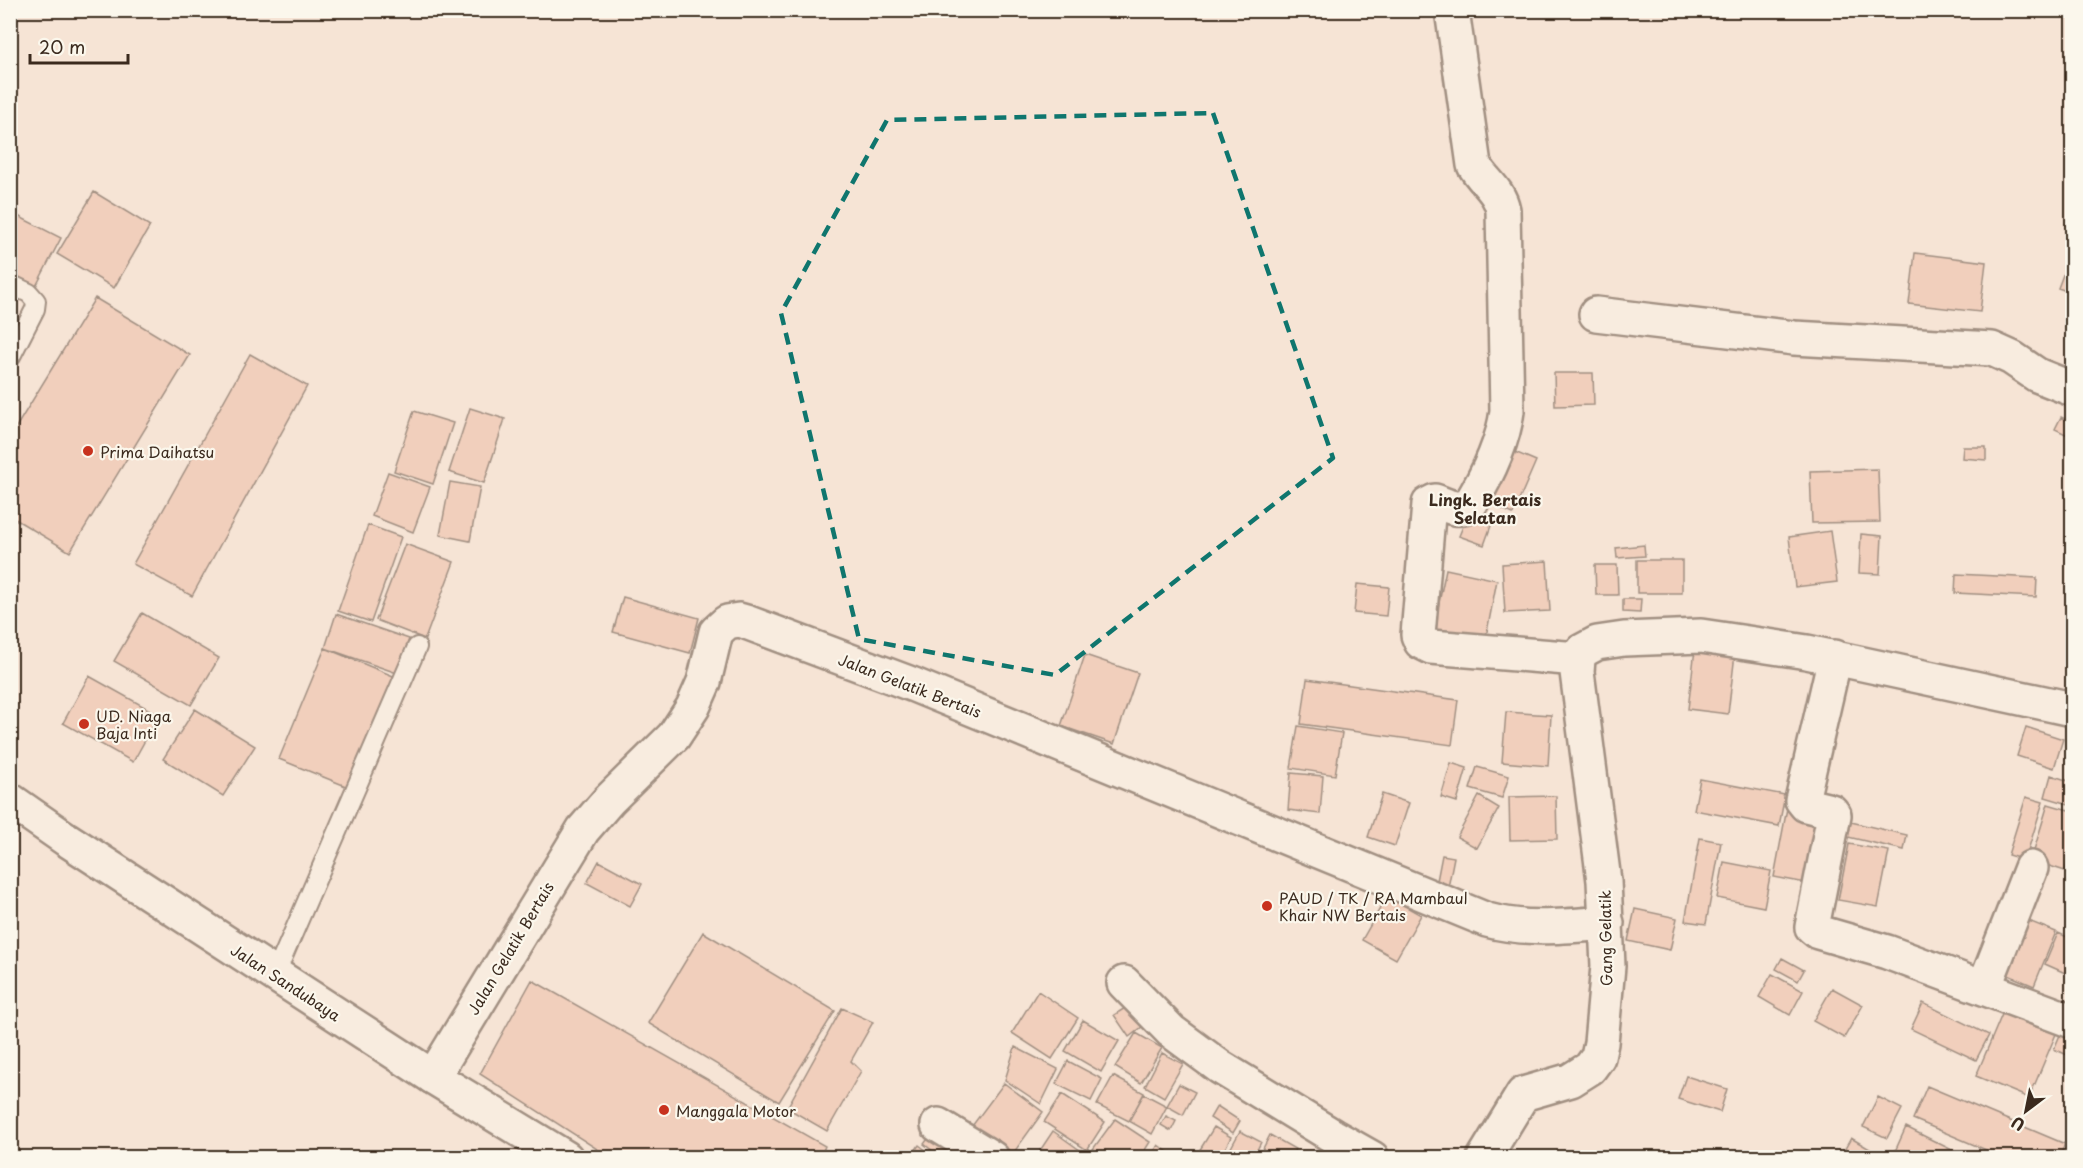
<svg xmlns="http://www.w3.org/2000/svg" width="2083" height="1168" font-family="'Playpen Sans',sans-serif">
<style>
.building{fill:#ebb69e;stroke:#3b2a1e;stroke-width:1.5}
.lines{fill:none;stroke-linecap:round;stroke-linejoin:round}
.lane-casing{stroke:#3b2a1e;stroke-width:22}
.street-casing{stroke:#3b2a1e;stroke-width:38}
.highway-casing{stroke:#3b2a1e;stroke-width:38}
.lane{stroke:#fbf7ec;stroke-width:18}
.street{stroke:#fbf7ec;stroke-width:33}
.highway{stroke:#fbf7ec;stroke-width:33}
.marked{fill:none;stroke:#0f766e;stroke-width:4.5;stroke-dasharray:12 8;stroke-linejoin:round}
.poi-dot{fill:#c8321e;stroke:#fbf7ec;stroke-width:2}
.labels{text-anchor:middle;dominant-baseline:central;stroke-width:4.5;stroke-linejoin:round;paint-order:stroke}
.poi-label{font-size:15px;fill:#3b2a1e;stroke:#fbf7ec;text-anchor:start}
.street-label{font-size:15px;fill:#3b2a1e;stroke:#fbf7ec}
.neighbourhood-label{font-size:16px;font-weight:bold;fill:#3b2a1e;stroke:#fbf7ec}
</style>
<rect width="100%" height="100%" fill="#f6e4d5"/>
<filter id="ink" filterUnits="userSpaceOnUse"><feTurbulence type="fractalNoise" baseFrequency=".0167" numOctaves="2"/><feDisplacementMap in="SourceGraphic" scale="12" xChannelSelector="R" yChannelSelector="G"/><feConvolveMatrix kernelMatrix="1 2 1 2 8 2 1 2 1" color-interpolation-filters="sRGB"/></filter>
<g filter="url(#ink)">
<path class="building" d="M94 192 150 226 114 288 57 254Z
M10 212 61 238 34 290 10 278Z
M1915 253 1986 262 1980 312 1909 304Z
M2070 256 2072 257V293L2058 288Z
M95 298 190 355 70 552 10 516V437Z
M250 354 307 386 192 596 133 564Z
M1554 373H1593L1594 405 1555 406Z
M470 408 505 419 484 483 449 472Z
M414 411 453 423 433 484 394 471Z
M2061 417 2072 422V437L2055 429Z
M1503 447 1536 461 1513 514 1480 499Z
M1963 447H1986V460L1962 458Z
M1878 469 1880 522 1812 523 1810 471Z
M388 472 430 487 413 532 372 516Z
M450 482 480 487 470 541 440 535Z
M1468 514 1492 523 1484 545 1459 536Z
M368 525 401 537 371 622 338 611Z
M1830 531 1837 582 1795 587 1789 537Z
M1861 534 1882 536 1880 574 1859 573Z
M405 544 454 562 425 639 376 620Z
M1644 545 1645 556 1617 558 1616 548Z
M1637 560H1682V593H1637Z
M1547 561 1550 611 1505 613 1502 564Z
M1595 565H1617L1618 595H1596Z
M1446 569 1497 580 1485 642 1433 632Z
M1956 574 2037 578 2036 597 1955 593Z
M1357 584 1389 587 1386 616 1354 613Z
M623 597 699 618 690 653 613 632Z
M1623 599H1641L1640 613 1623 612Z
M142 613 219 658 191 705 114 661Z
M336 614 409 639 397 673 325 648Z
M325 648 398 678 353 789 279 759Z
M1695 649 1735 654 1728 714 1688 709Z
M1085 655 1138 673 1114 744 1061 726Z
M89 676 159 715 133 762 63 723Z
M1307 679 1458 700 1452 745 1301 724Z
M195 709 255 746 223 796 163 759Z
M1506 712 1551 715 1548 766 1502 762Z
M1298 726 1342 733 1335 775 1291 768Z
M2026 727 2063 739 2054 768 2017 756Z
M1451 763 1467 768 1457 802 1441 797Z
M1477 767 1509 776 1502 798 1470 789Z
M1291 773 1323 776 1320 814 1288 810Z
M2051 775 2072 782V805L2045 797Z
M1700 779 1785 795 1779 826 1694 810Z
M1382 794 1409 803 1395 846 1368 837Z
M1479 796 1499 808 1477 848 1457 837Z
M1556 796 1557 839 1510 840 1509 797Z
M2026 797 2043 802 2025 860 2008 855Z
M2048 804 2072 811V847L2065 871 2031 860Z
M1787 808 1818 814 1806 883 1774 877Z
M1851 822 1907 835 1904 850 1848 837Z
M1700 838 1721 842 1706 924 1685 921Z
M1849 844 1889 851 1878 907 1838 900Z
M1442 855 1454 857 1447 893 1435 891Z
M599 861 642 884 630 906 587 883Z
M1724 862 1771 871 1764 907 1717 898Z
M1387 896 1421 915 1396 959 1362 940Z
M1635 909 1677 918 1670 950 1628 941Z
M2014 915 2056 932 2034 986 1992 968Z
M703 932 835 1011 779 1102 648 1023Z
M2058 933 2072 939V976L2045 964Z
M1782 958 1804 970 1798 981 1776 969Z
M1772 974 1803 991 1790 1015 1759 997Z
M532 980 825 1146 820 1158H611L480 1074Z
M1832 988 1863 1005 1844 1038 1813 1021Z
M1038 991 1078 1018 1052 1059 1012 1033Z
M1133 1003 1147 1023 1129 1037 1114 1015Z
M1923 1003 1989 1035 1976 1060 1911 1029Z
M842 1008 873 1022 851 1061 861 1071 827 1131 787 1108Z
M2003 1012 2056 1034 2029 1098 1976 1076Z
M1083 1020 1119 1041 1101 1072 1065 1051Z
M2063 1028 2072 1032V1057L2054 1049Z
M1136 1033 1162 1048 1141 1083 1115 1067Z
M1015 1047 1058 1069 1041 1104 1005 1080Z
M1162 1053 1183 1064 1164 1097 1145 1086Z
M1068 1061 1102 1079 1091 1101 1056 1084Z
M1113 1076 1144 1093 1129 1121 1097 1105Z
M1686 1076 1727 1089 1720 1112 1678 1099Z
M1004 1083 1043 1112 1012 1155 972 1126Z
M1179 1084 1195 1092 1183 1115 1167 1106Z
M1927 1086 2065 1144 2059 1158H2005L1913 1119Z
M1062 1094 1105 1122 1087 1150 1044 1122Z
M1144 1094 1167 1106 1152 1134 1129 1121Z
M1878 1097 1902 1109 1887 1138 1863 1127Z
M1217 1106 1240 1121 1233 1133 1210 1118Z
M1166 1116 1176 1121 1171 1131 1161 1125Z
M1115 1119 1150 1142 1140 1158H1106L1093 1149Z
M1214 1127 1231 1137 1220 1158H1198L1196 1156Z
M1906 1127 1968 1158H1892Z
M936 1128 961 1158H942L924 1144Z
M1053 1131 1084 1153 1081 1158H1035Z
M1240 1131 1261 1142 1253 1158 1226 1157Z
M1270 1135 1295 1149 1291 1158H1258Z
M1851 1138 1885 1158H1840Z
M919 1145 936 1158H910Z
M1158 1145 1177 1158H1150Z"/>
<g class="lines">
<defs>
<path id="lane" d="M10 284 29 293 36 301 35 309 10 358
M275 975 417 647"/>
<path id="street" d="M1452 10 1474 165C1484 182 1499 190 1503 210L1507 411C1503 444 1486 478 1469 506 1457 512 1446 505 1435 501L1429 504 1418 635 1421 642 1431 647 1578 659
M1596 314 1794 338 1992 349 2012 358 2037 375 2072 389
M1835 657 1802 800 1806 805 1831 811 1834 815 1812 927 1818 932 1887 952 2072 1021
M1124 983 1171 1031 1220 1067 1333 1136 1372 1158
M1984 988 2031 868
M433 1077 583 830 609 800 674 736 693 707 704 682 716 632 727 622 739 620 746 622 914 685 1487 920C1527 931 1567 926 1607 923
M938 1125 992 1158
M1484 1158 1523 1094 1571 1080 1590 1068 1598 1057 1601 1043 1608 966 1604 881 1577 672 1578 659 1582 651 1597 643 1624 639 1701 636 1807 652 2072 709"/>
<path id="highway" d="M10 800 66 839 433 1077 566 1158"/>
</defs>
<use href="#lane" class="lane-casing"/>
<use href="#street" class="street-casing"/>
<use href="#highway" class="highway-casing"/>
<use href="#lane" class="lane"/>
<use href="#street" class="street"/>
<use href="#highway" class="highway"/>
</g>
</g>
<path d="M0 0H2083V1168H0ZM1213 113 1333 458 1055 675 859 639 781 313 887 120Z" fill="#f6e4d5" fill-opacity=".55" fill-rule="evenodd"/>
<path class="marked" d="M1213 113 1333 458 1055 675 859 639 781 313 887 120Z"/>
<g class="poi-dot">
<circle cx="88" cy="451" r="6"/>
<circle cx="84" cy="724" r="6"/>
<circle cx="1267" cy="906" r="6"/>
<circle cx="664" cy="1110" r="6"/>
</g>
<g class="labels">
<g class="poi-label">
<text x="100" y="451">Prima Daihatsu</text>
<text x="96" y="715">UD. Niaga<tspan x="96" dy="17">Baja Inti</tspan></text>
<text x="1279" y="897">PAUD / TK / RA Mambaul<tspan x="1279" dy="17">Khair NW Bertais</tspan></text>
<text x="676" y="1110">Manggala Motor</text>
</g>
<g class="street-label">
<text transform="translate(910 685) rotate(21)">Jalan Gelatik Bertais</text>
<text transform="translate(1605 938) rotate(-91)">Gang Gelatik</text>
<text transform="translate(510 948) rotate(-59)">Jalan Gelatik Bertais</text>
<text transform="translate(286 982) rotate(33)">Jalan Sandubaya</text>
</g>
<g class="neighbourhood-label">
<text x="1485" y="499">Lingk. Bertais<tspan x="1485" dy="18">Selatan</tspan></text>
</g>
</g>
<rect width="2083" height="1168" fill="none" stroke="#fbf7ec" stroke-width="36"/>
<rect x="18" y="18" width="2047" height="1132" fill="none" stroke="#3b2a1e" stroke-width="2" filter="url(#ink)"/>
<g transform="translate(2026 1111) rotate(212)" stroke="#fbf7ec" stroke-width="4.5" paint-order="stroke">
<path d="M0-4.5L10 22L0 15L-10 22Z" fill="#3b2a1e"/>
<text y="-9" font-size="16" font-weight="bold" text-anchor="middle" fill="#3b2a1e">U</text>
</g>
<path d="M30 54v9h98v-9" fill="none" stroke="#3b2a1e" stroke-width="3"/>
<text x="39" y="54" font-size="18" fill="#3b2a1e" stroke="#fbf7ec" stroke-width="4.5" paint-order="stroke">20 m</text>
</svg>
